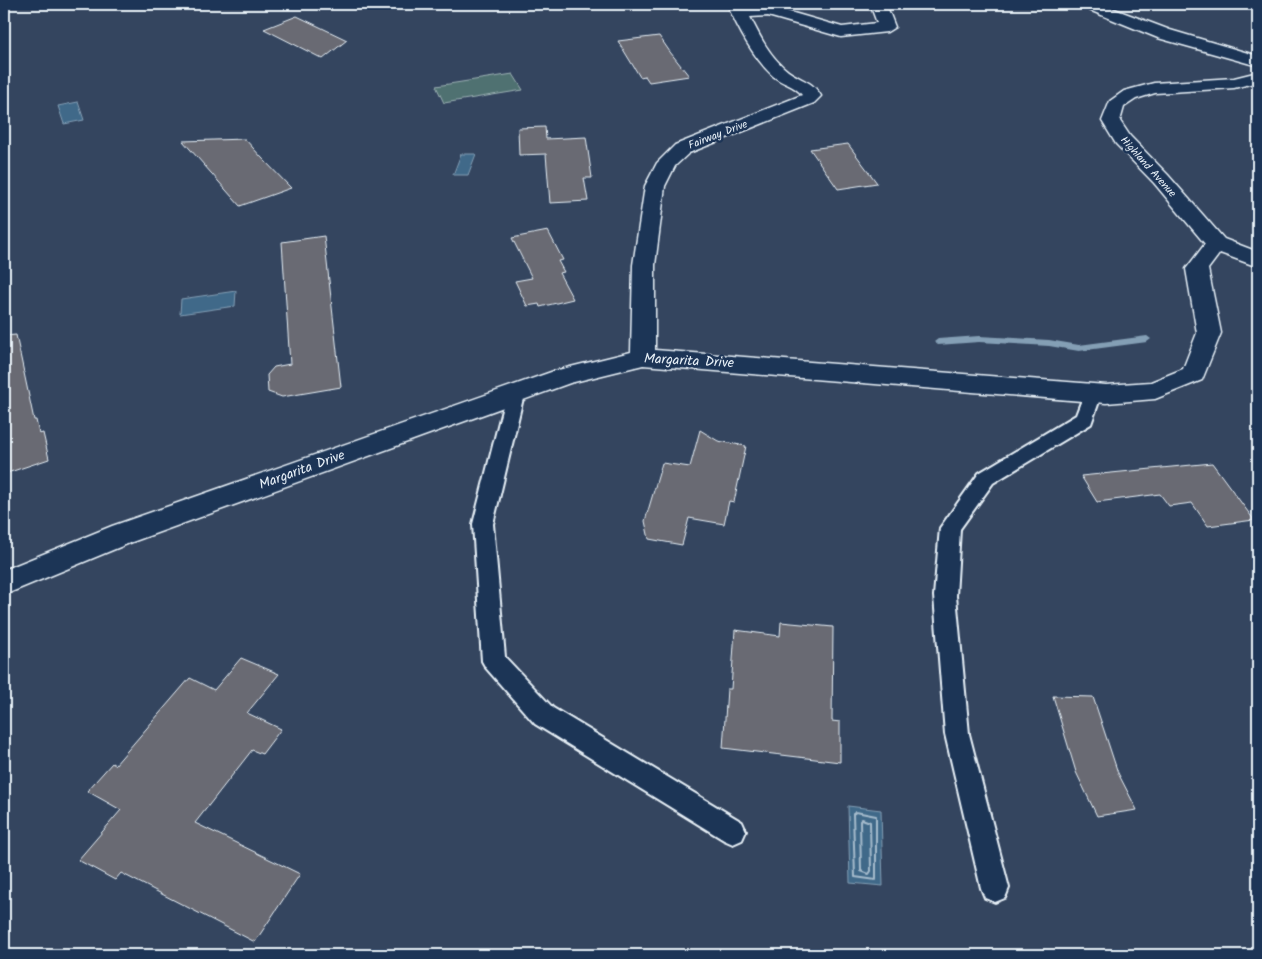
<svg xmlns="http://www.w3.org/2000/svg" width="1262" height="959" font-family="Kalam,sans-serif">
<style>
.green{fill:#507171;stroke:#9cb1b4}
.water{fill:#416989;stroke:#849fb5}
.lines{fill:none;stroke-linecap:round;stroke-linejoin:round}
.shore{stroke:#a5bbcc;stroke-width:2}
.stream{fill:#849fb5;fill-rule:evenodd}
.building{fill:#696a73;stroke:#e8f1f8}
.lane-casing{stroke:#e8f1f8;stroke-width:4}
.street-casing{stroke:#e8f1f8;stroke-width:3}
.lane{fill:#1d3557;fill-rule:evenodd}
.street{fill:#1d3557;fill-rule:evenodd}
.labels{text-anchor:middle;dominant-baseline:central;stroke-width:5;stroke-linejoin:round;paint-order:stroke}
.far-street-label{font-size:11px;fill:#e8f1f8;stroke:#1d3557}
.street-label{font-size:14px;fill:#e8f1f8;stroke:#1d3557}
</style>
<rect width="100%" height="100%" fill="#34455f"/>
<filter id="ink" filterUnits="userSpaceOnUse"><feTurbulence type="fractalNoise" baseFrequency=".02" numOctaves="2"/><feDisplacementMap in="SourceGraphic" scale="10" xChannelSelector="R" yChannelSelector="G"/><feConvolveMatrix kernelMatrix="1 2 1 2 8 2 1 2 1" color-interpolation-filters="sRGB"/></filter>
<g filter="url(#ink)">
<path class="green" d="M513 74 523 90 444 103 436 86Z"/>
<path class="water" d="M78 102 84 120 64 124 58 106Z
M461 154H476L468 175H453Z
M236 291 235 306 180 314 181 299Z
M848 806 881 810 883 886 850 883Z"/>
<g class="lines">
<path class="shore" d="M856 812 876 816V880L855 877 853 814Z
M862 819 870 822 871 871 869 874 861 871 860 821Z"/>
<path class="stream" d="M979 336 1049 340 1079 345 1147 336 1151 339 1147 342 1079 351 1049 346 979 342 938 345 934 342 938 339Z"/>
</g>
<path class="building" d="M297 16 347 40 323 59 264 29Z
M659 36 670 52 689 76 649 82 645 76 640 77 618 41Z
M545 127 546 139 586 137 592 178H584L588 201 550 203 546 154 519 155 518 128Z
M245 139 262 158 291 188 240 206 183 141Z
M848 144 877 183 838 189 810 149Z
M548 231 563 260 558 261 564 272 559 273 573 299 540 307 539 304 527 306 515 281 532 278 512 238Z
M324 236 341 387 282 397 268 392 267 375 274 367 290 364 282 242Z
M16 335 34 420H36L39 434 43 433 49 459 4 474V336Z
M700 430 718 441 746 446 734 502 729 501 724 524 689 518 682 545 649 539 645 521 662 463 690 467Z
M1212 463 1254 520 1208 526 1192 503 1169 506 1160 494 1097 502 1081 476Z
M781 622 833 627 832 721 840 722V762L723 748 727 689H731L735 630 780 636Z
M241 658 279 674 247 713 281 729 262 754 252 750 195 823 300 874 255 942 121 873 115 880 78 860 121 810 87 791 112 763 115 765 190 678 214 690Z
M1053 696 1093 697 1118 773 1137 810 1097 816 1076 772Z"/>
<g class="lines">
<defs>
<path id="lane" d="M1093 387 1100 389 1102 393 1091 424 993 483 960 529 956 596 969 734 1009 888 1005 898 995 902 985 898 981 888 945 734 934 596 940 528 979 473 1076 415 1086 389Z
M515 388 522 390 524 394 493 524 505 657 553 708 742 822 746 831 742 840 733 844 724 840 535 724 486 668 482 661 473 524 506 394 508 390Z"/>
<path id="street" d="M727 4H743L745 8 769 6 842 27 877 23 870 4H886L895 27 887 32 841 37 768 16 750 17C760 37 770 57 788 71 800 80 813 81 821 96L814 103 689 153 675 166 665 186 655 265V350L1106 385 1151 382 1183 369 1197 333 1186 269 1205 244 1154 183 1116 144 1102 121 1110 101 1124 91 1154 83 1234 78 1258 72V82L1234 88 1155 93 1136 99 1124 107 1120 121 1130 136 1168 175 1224 239 1258 252V267L1220 253 1208 269 1221 333 1202 380 1155 399 1106 403 643 365 570 383 132 542 4 595V570L112 526 554 371 631 352 633 265 645 186 657 163 675 145 802 95C795 85 782 84 773 76 752 56 739 30 727 4Z
M1080 4H1101L1170 30 1258 56V66L1158 38 1082 7Z"/>
</defs>
<use href="#lane" class="lane-casing"/>
<use href="#street" class="street-casing"/>
<use href="#lane" class="lane"/>
<use href="#street" class="street"/>
</g>
</g>
<g class="labels">
<g class="far-street-label">
<text transform="translate(718 135) rotate(-21)">Fairway Drive</text>
<text transform="translate(1148 167) rotate(48)">Highland Avenue</text>
</g>
<g class="street-label">
<text transform="translate(689 361) rotate(3)">Margarita Drive</text>
<text transform="translate(302 470) rotate(-20)">Margarita Drive</text>
</g>
</g>
<rect width="1262" height="959" fill="none" stroke="#1d3557" stroke-width="20"/>
<rect x="10" y="10" width="1242" height="939" fill="none" stroke="#e8f1f8" stroke-width="2" filter="url(#ink)"/>
</svg>
